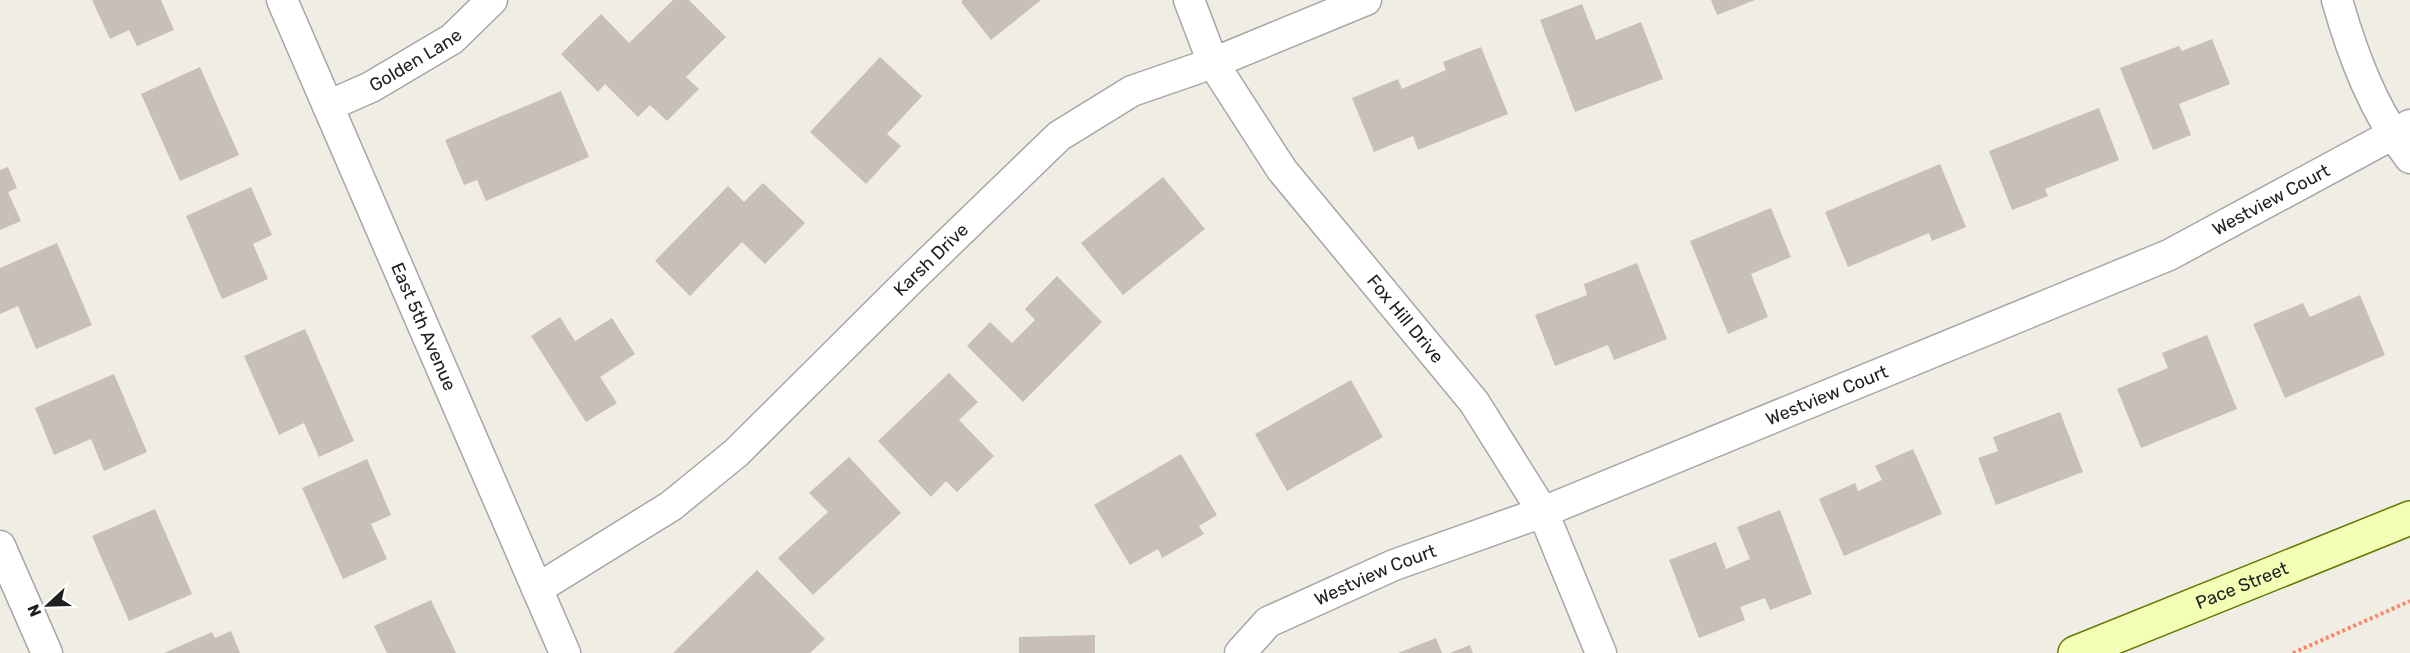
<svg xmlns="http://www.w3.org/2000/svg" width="2410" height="653" font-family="Rubik,sans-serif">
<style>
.building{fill:#c8c0b7}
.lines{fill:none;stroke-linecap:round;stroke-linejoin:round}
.street-casing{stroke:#a6a6a6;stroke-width:33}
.secondary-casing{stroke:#637b00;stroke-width:36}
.path{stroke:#ff8366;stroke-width:4;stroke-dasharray:3 3;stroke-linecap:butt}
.street{stroke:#fff;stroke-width:30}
.secondary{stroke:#f4feb4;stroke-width:33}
.labels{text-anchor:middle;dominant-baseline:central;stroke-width:4.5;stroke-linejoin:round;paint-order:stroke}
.street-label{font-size:18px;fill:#1f1f1f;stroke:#fff}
</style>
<rect width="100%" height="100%" fill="#f0ede4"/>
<path class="building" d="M92 0H161L174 30 137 46 129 30 110 39Z
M673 0H689L726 37 686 77 699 89 667 121 650 105 638 117 605 84 598 92 561 54 601 14 629 43Z
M963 0H1041L991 40 961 2Z
M1711 0H1755L1717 15Z
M1582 4 1596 40 1641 22 1663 79 1575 112 1540 20Z
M2212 39 2230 84 2179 104 2191 135 2153 150 2120 68 2179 46 2182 51Z
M1481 47 1508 114 1418 150 1413 136 1374 152 1352 98 1398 79 1402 89 1446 70 1443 62Z
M880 57 922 96 887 134 901 146 866 184 810 132Z
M200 67 239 155 180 181 141 94Z
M561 91 589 157 486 201 477 180 464 185 445 140Z
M2099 108 2119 160 2045 189 2048 196 2012 210 1989 151Z
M1940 164 1966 227 1932 241 1929 233 1848 267 1825 212Z
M8 167 17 188 8 192 21 221 0 230V170Z
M1163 177 1205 229 1123 295 1081 243Z
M763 183 805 223 765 264 742 242 690 296 655 261 728 186 744 202Z
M251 187 272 235 253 244 268 279 222 299 186 216Z
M1771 208 1791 257 1751 274 1768 317 1728 334 1690 241Z
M57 243 92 325 36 349 18 306 0 314V268Z
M1637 263 1667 339 1614 360 1608 345 1555 366 1535 315 1587 295 1584 284Z
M1057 276 1102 322 1023 402 967 346 990 322 1012 343 1035 320 1025 309Z
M2360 295 2385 355 2285 398 2253 324 2303 303 2310 317Z
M560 317 575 341 612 318 635 354 600 377 617 403 586 422 531 336Z
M305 329 354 441 319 457 304 423 279 435 244 356Z
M2207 335 2237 409 2141 448 2117 389 2168 368 2162 353Z
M949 373 978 402 959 420 994 456 957 492 946 481 931 497 878 441Z
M114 374 147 452 104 471 91 439 54 455 35 408Z
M1351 380 1383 437 1287 491 1255 434Z
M2060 412 2083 472 1996 505 1978 458 1998 451 1993 437Z
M1913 449 1942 514 1844 556 1819 499 1855 483 1858 491 1882 480 1875 466Z
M1181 454 1217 515 1199 526 1204 534 1162 558 1158 549 1130 565 1094 505Z
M849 457 901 513 813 595 778 558 828 512 809 493Z
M367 459 391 515 371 524 387 559 343 579 302 488Z
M155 509 192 594 129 621 92 536Z
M1780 510 1812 594 1770 610 1765 598 1740 607 1745 620 1699 638 1669 560 1716 542 1726 569 1750 559 1737 527Z
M757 570 825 639 810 653H673Z
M431 600 456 653H387L374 626Z
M231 631 240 653H164L212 632 215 638Z
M1095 635V653H1019V637Z
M1436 638 1442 653H1398Z
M1470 645 1473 653H1450Z"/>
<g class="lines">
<defs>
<g id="street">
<path id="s1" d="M282 0 565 653"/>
<path id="s2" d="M1189 0 1213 63 1282 170 1474 402 1543 512 1601 653"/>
<path d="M2337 0C2353 56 2374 112 2410 158"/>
<path id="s3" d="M328 106 371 87 452 39 492 0"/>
<path d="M0 546 47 653"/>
<path id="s4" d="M537 589 671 506 736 453 911 279 1059 136 1132 91 1213 63 1366 0"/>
<path id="s5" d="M1240 653 1268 622 1394 565 1543 512 2169 255 2410 125"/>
</g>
<g id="secondary">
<path id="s6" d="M2075 653 2410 518"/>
</g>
</defs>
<use href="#street" class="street-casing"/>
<use href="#secondary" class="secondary-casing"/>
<path class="path" d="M2293 653 2410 601"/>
<use href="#street" class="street"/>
<use href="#secondary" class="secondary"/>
</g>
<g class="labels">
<g class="street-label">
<text stroke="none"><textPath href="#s3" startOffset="99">Golden Lane</textPath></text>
<text stroke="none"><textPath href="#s5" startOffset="1131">Westview Court</textPath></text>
<text stroke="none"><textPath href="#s4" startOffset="516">Karsh Drive</textPath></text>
<text stroke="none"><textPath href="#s2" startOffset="388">Fox Hill Drive</textPath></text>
<text stroke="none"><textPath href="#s1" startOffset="356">East 5th Avenue</textPath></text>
<text stroke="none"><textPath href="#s5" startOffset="645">Westview Court</textPath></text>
<text stroke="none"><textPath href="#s5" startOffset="159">Westview Court</textPath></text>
<text stroke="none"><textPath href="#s6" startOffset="180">Pace Street</textPath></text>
</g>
</g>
<g transform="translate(48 605) rotate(248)" stroke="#ffffff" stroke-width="4.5" paint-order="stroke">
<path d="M0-4.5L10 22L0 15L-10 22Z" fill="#1f1f1f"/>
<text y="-9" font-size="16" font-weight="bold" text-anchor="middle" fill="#1f1f1f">N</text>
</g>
</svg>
